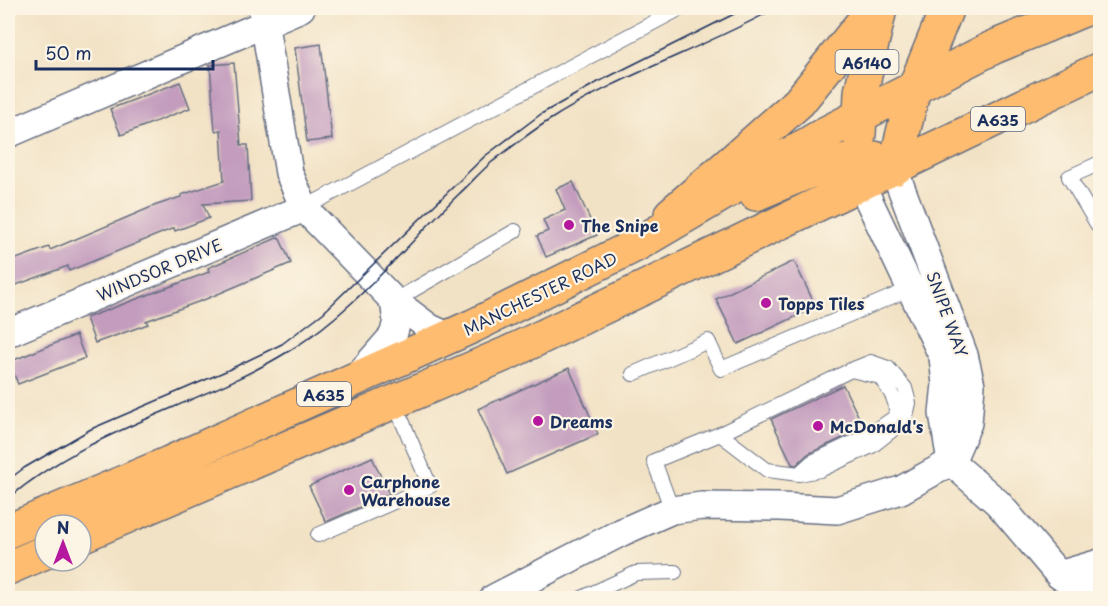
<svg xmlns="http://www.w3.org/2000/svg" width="1108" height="606" font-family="'Playpen Sans',sans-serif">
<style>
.building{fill:#c39cbe}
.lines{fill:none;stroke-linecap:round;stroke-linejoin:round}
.service-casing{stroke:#666e82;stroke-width:16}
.minor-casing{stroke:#666e82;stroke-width:30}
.primary-casing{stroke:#666e82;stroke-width:36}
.trunk-casing{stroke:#666e82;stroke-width:36}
.service{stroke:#fff;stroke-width:14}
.minor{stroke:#fff;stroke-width:27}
.primary{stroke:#fdbc70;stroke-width:33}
.trunk{stroke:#fdbc70;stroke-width:33}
.tram{stroke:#1b2f5e;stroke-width:1.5}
.poi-dot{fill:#b5179e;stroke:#fcf5e5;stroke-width:2}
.labels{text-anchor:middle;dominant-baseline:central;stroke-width:4.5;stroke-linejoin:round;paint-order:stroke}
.shield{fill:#fcf5e5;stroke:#5e6a86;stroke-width:1.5}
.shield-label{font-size:15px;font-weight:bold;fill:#1b2f5e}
.poi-label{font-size:16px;font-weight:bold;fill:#1b2f5e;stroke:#fcf5e5;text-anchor:start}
.street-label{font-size:16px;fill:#1b2f5e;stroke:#fcf5e5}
</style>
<rect width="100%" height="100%" fill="#fcf5e5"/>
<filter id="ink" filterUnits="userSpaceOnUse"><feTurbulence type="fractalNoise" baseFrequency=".0167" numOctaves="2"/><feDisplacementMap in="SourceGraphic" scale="12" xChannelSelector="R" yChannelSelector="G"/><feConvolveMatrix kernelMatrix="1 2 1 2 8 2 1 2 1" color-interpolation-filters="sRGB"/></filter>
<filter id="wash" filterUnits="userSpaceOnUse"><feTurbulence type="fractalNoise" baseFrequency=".008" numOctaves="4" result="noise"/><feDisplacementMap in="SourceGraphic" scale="24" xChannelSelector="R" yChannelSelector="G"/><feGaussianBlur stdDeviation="1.35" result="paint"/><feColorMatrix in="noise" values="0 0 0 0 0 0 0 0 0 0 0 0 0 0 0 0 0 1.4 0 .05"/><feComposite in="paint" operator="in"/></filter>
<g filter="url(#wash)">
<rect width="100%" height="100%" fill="#f2e2c5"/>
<g id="blocks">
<path class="building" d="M321 44 332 139 307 142 295 48Z
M234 63 241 145H248L251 201 203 204 209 218 175 231 174 228 69 271 68 266 8 288V262L49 247 50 250 154 206 181 197V195L224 181 221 130 215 131 210 65Z
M180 82 190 108 121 135 110 109Z
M573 182 597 235 546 257 537 236 548 231 543 220 565 210 556 189Z
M279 237 291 263 206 299 146 321 148 324 95 343 86 318 209 272 208 268Z
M794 261 816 307 738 344 716 299Z
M76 335 85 358 18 384 9 362Z
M569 368 598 434 507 474 478 409Z
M843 385 864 428 808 454 796 465 792 464 771 419Z
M372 457 389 494 326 522 309 486Z"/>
</g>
</g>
<g filter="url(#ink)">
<use href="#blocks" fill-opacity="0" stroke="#666e82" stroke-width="1.5"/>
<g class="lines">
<defs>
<path id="service" d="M1100 163 1069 177 1100 229
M304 208 681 8
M394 301 515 231
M633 374 708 341 721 369 910 289
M801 472 812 462 871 434 895 417C899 401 889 390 880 377L851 370
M672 510 654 461 720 434 851 370 871 362 888 368 905 388 909 403 905 420 872 446 820 470 799 474 767 470 720 434
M318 535 430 486 394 402
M582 598 636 573 675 572"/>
<path id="minor" d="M262 8 289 173 304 208 394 301 430 328 450 337
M8 134 301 8
M894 169 964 355 971 385 968 423 951 462
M861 184 943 357 946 384 943 413 951 462 998 503 1059 575 1078 587H1100
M13 331 304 208
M358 376 393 336 397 321 394 301
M1059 575 1100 563
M494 598 622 532 672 510 702 506 780 507 837 510 901 490 951 462"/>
<path id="primary" d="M671 214 729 164"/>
<path id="trunk" d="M859 135 861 92 880 9
M729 164 799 102 874 8
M894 169 914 89 947 8
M756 194C783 183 850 150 878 159 884 160 890 166 894 169
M8 531 169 463 473 326 636 245 828 132 994 47 1088 8
M81 536 508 353 1100 69
M8 568 45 552"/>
</defs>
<use href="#service" class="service-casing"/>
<use href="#minor" class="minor-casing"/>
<use href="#primary" class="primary-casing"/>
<use href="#trunk" class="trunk-casing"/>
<use href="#service" class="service"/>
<use href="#minor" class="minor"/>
<use href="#primary" class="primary"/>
<use href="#trunk" class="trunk"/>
<path class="tram" d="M8 480 24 468 91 429 226 371 282 344 323 313 485 156 541 114 598 82 746 8
M8 499C90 428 198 407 289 351 356 310 403 248 459 194 470 184 480 172 492 162 510 148 529 133 548 121 619 75 702 49 776 8"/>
</g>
</g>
<g class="poi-dot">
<circle cx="569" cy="225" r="6"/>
<circle cx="766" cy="303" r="6"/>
<circle cx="538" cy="421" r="6"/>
<circle cx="818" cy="426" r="6"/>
<circle cx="349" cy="490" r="6"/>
</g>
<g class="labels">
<g class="shield">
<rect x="835.5" y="50" width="63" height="24" rx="4.5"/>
<rect x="971" y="107" width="54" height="24" rx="4.5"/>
<rect x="297" y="382" width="54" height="24" rx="4.5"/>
</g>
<g class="shield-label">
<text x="867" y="62">A6140</text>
<text x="998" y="119">A635</text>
<text x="324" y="394">A635</text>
</g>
<g class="poi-label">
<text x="581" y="225">The Snipe</text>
<text x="778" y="303">Topps Tiles</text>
<text x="550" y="421">Dreams</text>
<text x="830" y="426">McDonald's</text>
<text x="361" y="481">Carphone<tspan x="361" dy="18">Warehouse</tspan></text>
</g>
<g class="street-label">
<text transform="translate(159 269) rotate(-23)">WINDSOR DRIVE</text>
<text transform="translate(540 293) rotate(-26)">MANCHESTER ROAD</text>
<text transform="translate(948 314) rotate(70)">SNIPE WAY</text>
</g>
</g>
<rect width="1108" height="606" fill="none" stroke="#fcf5e5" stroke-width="30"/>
<g transform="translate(63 543)"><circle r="28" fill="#fcf5e5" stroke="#a2a6af" stroke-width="1.5"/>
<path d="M0-4.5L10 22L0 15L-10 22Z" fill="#b5179e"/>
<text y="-9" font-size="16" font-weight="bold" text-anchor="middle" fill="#1b2f5e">N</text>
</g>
<path d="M36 60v9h177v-9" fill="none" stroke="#1b2f5e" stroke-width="3"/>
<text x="45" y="60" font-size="18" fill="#1b2f5e" stroke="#fcf5e5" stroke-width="4.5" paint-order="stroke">50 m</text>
</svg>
